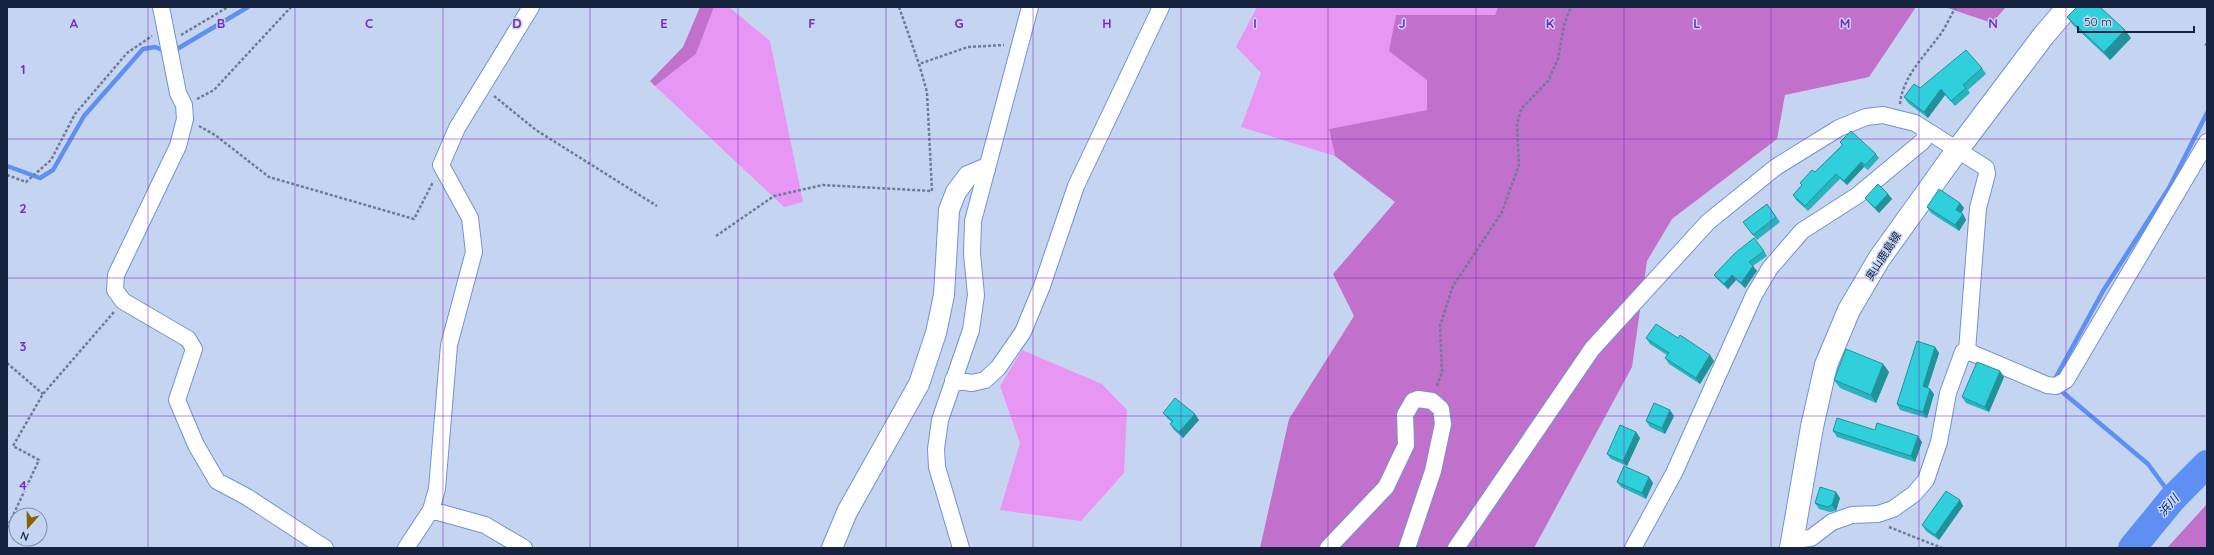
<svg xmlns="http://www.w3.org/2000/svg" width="2214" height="555" font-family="Quicksand,'Noto Sans JP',sans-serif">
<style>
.green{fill:#e896f3}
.forest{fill:#c170cc}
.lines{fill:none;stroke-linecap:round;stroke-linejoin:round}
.stream{stroke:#5e90f3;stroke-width:4.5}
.river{stroke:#5e90f3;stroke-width:28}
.minor-casing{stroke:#7093d5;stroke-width:18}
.tertiary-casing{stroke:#7093d5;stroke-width:22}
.secondary-casing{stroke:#7093d5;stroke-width:24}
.path{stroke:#6d7c97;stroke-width:2.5;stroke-dasharray:3 2;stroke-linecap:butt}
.minor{stroke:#fff;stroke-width:16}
.tertiary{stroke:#fff;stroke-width:20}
.secondary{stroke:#fff;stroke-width:22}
.wall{fill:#28b3bd}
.shaded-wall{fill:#21929a}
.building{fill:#2fd0dc;stroke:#21929a}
.grid{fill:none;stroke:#7b2cbf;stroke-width:1;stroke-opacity:0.55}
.labels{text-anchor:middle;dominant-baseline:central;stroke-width:3;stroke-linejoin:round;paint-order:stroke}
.street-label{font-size:11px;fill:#16233e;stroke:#c5d5f1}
.water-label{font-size:12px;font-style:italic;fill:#02277c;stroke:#c5d5f1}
.grid-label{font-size:13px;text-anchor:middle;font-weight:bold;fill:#7b2cbf;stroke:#c5d5f1;stroke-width:3;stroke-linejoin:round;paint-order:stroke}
</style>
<rect width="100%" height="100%" fill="#c5d5f1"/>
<path class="green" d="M714 7H729L770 41 803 202 784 207 655 86 696 54Z
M1257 7H1498L1495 15H1396L1390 51 1427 80V110L1329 129 1335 156 1241 127 1261 73 1236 47Z
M1022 350 1102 384 1127 410 1124 473 1081 521 1000 510 1020 443 1000 386Z"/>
<path class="forest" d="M700 7H714L696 54 655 86 650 81 683 47Z
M1498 7H1916L1869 77 1785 95 1777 139 1672 219 1647 261 1632 367 1534 548H1260L1289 419 1354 316 1333 274 1395 202 1335 156 1329 129 1427 110V80L1389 51 1396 15H1495Z
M1945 7H2006L1992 23Z
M2207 504V548H2167Z"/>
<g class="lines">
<path class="stream" d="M172 52 248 7
M7 166 40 178 53 170 84 116 143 49 155 47 165 51
M2173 498 2148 464 2060 390 2056 377 2103 291 2169 188 2207 113"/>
<path class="river" d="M2132 548 2173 498 2207 464"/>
<defs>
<path id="minor" d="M161 7 178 93 184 105 185 119 178 146 116 275 115 290 123 301 188 339 194 349 177 400 196 445 217 481 247 497 325 548
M953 380 972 383 985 380 998 368 1023 332 1042 286 1076 186 1161 7
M431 510 485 525 524 548
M1793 540 1811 538 1832 522 1852 515 1878 514 1893 509 1914 494 1926 480 1939 442 1948 393 1963 352 1967 351 2047 385 2056 386 2066 380 2207 142
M406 548 431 510 437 489 449 345 474 252 470 218 441 165 457 128 531 7
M961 548 937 467 936 449 940 420 971 330 976 295 972 254 973 221 1030 7
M1328 548 1386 487 1406 445 1405 415 1413 401 1418 399 1432 401 1441 409 1443 424 1433 471 1407 548
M1456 548 1592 349 1708 222 1776 167 1839 128 1866 117 1883 115 1915 123 1986 168 1987 174 1978 208 1967 351
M1633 548 1674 473 1754 295 1770 268 1802 231 1858 195 1923 141 1927 132"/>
<path id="tertiary" d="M832 548 847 512 919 384 936 333 944 295 949 210 956 192 968 176 985 169"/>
<path id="secondary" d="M1791 548 1812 427 1826 365 1849 310 1879 259 1958 149 2044 35 2068 7"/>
</defs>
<use href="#minor" class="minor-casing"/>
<use href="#tertiary" class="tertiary-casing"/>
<use href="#secondary" class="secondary-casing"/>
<path class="path" d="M899 7 919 64
M181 35 228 7
M2205 44 2207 45
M494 96 536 130 657 206
M197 99 214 90 291 7
M1900 104C1903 75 1926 55 1942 32 1947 24 1951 15 1956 7
M199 126 215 135 269 177 414 219 433 182
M7 175 26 182 51 160 75 114 127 53 152 36
M716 236 774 196 823 185 932 191 927 92 919 64 968 47 1004 45
M7 363 43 394
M1437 386 1442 372 1440 326 1453 286 1502 212 1519 165 1517 125 1521 109 1548 81 1558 59 1564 25 1571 7
M1889 527 1942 548
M7 528 39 460 13 446 43 394 114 312"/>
<use href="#minor" class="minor"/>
<use href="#tertiary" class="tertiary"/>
<use href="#secondary" class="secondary"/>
</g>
<path class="wall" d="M2067 17 2131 38 2110 60 2073 25Z
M1982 68 1986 74 1968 90 1970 93 1955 106 1945 95 1928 118 1908 103 1904 97 1920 88Z
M1840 142 1876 154 1879 158 1868 170 1864 167 1847 185 1840 179 1808 211 1796 200 1793 195 1802 185 1800 183 1815 172 1842 145Z
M1888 194 1892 199 1879 213 1869 203 1865 198Z
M1960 203 1964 208 1961 213 1963 214 1966 220 1959 231 1931 213 1927 207Z
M1767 204 1780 222 1757 240 1743 222Z
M1764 251 1767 256 1753 266 1757 271 1745 288 1736 280 1728 289 1718 280 1714 275Z
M1646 338 1714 361 1700 384 1669 364 1665 358 1667 355 1650 344Z
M1935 347 1939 353 1928 388 1930 389 1934 394 1927 418 1900 410 1897 404Z
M1883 364 1889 372 1876 403 1840 388 1834 380Z
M2000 371 2004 377 1989 412 1966 403 1962 397Z
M1163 413 1199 420 1183 438 1174 430 1170 424 1172 422 1167 418Z
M1674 416 1665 434 1650 427 1646 421Z
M1875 430 1922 442 1915 462 1837 437 1833 431Z
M1636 432 1640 438 1627 466 1611 459 1607 454Z
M1649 477 1653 483 1646 499 1621 487 1617 482Z
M1840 498 1836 511 1830 512 1819 509 1815 503Z
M1960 500 1963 506 1939 540 1926 531 1922 525Z"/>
<path class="shaded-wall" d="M2125 30 2131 38 2110 60 2104 52Z
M1941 89 1945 95 1928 118 1924 112Z
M1861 162 1864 167 1847 185 1844 181Z
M1888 194 1892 199 1879 213 1875 208Z
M1960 203 1964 208 1960 215 1956 210Z
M1963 214 1966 220 1959 231 1955 225Z
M1753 266 1757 271 1745 288 1741 283Z
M1732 275 1736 280 1728 289 1724 284Z
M1935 347 1939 353 1926 392 1923 386Z
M1710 355 1714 361 1700 384 1696 378Z
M1883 364 1889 372 1876 403 1871 395Z
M2000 371 2004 377 1989 412 1985 407Z
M1930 389 1934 394 1927 418 1923 412Z
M1670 410 1674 416 1665 434 1662 428Z
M1195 414 1199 420 1183 438 1179 432Z
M1636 432 1640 438 1627 466 1623 461Z
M1918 436 1922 442 1915 462 1911 456Z
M1649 477 1653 483 1646 499 1642 493Z
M1836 492 1840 498 1836 511 1832 505Z
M1960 500 1963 506 1939 540 1935 535Z"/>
<path class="building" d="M2077 7H2100L2125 30 2104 52 2067 17Z
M1966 50 1982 68 1963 85 1966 88 1951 101 1941 89 1924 112 1904 97 1914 84 1920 88Z
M1851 131 1876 154 1865 165 1861 162 1844 181 1836 174 1805 206 1793 195 1802 185 1800 183 1812 170 1815 172 1843 145 1840 142Z
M1878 184 1888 194 1875 208 1865 198Z
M1939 189 1960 203 1956 210 1963 214 1955 225 1927 207Z
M1767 204 1776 217 1753 235 1743 222Z
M1754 238 1764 251 1749 262 1753 266 1741 283 1732 275 1724 284 1714 275 1735 253Z
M1656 324 1678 338 1680 335 1710 355 1696 378 1665 358 1669 353 1646 338Z
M1917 341 1935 347 1923 386 1930 389 1923 412 1897 404Z
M1846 349 1883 364 1871 395 1834 380Z
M1977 362 2000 371 1985 407 1962 397Z
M1175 398 1195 414 1179 432 1170 424 1173 421 1163 413Z
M1654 403 1670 410 1662 428 1646 421Z
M1837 418 1875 430 1877 423 1918 436 1911 456 1833 431Z
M1620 425 1636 432 1623 461 1607 454Z
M1624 466 1649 477 1642 493 1617 482Z
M1820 487 1836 492 1832 505 1827 507 1815 503Z
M1946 491 1960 500 1935 535 1922 525Z"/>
<path class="grid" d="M148 7V548M295 7V548M443 7V548M590 7V548M738 7V548M886 7V548M1033 7V548M1181 7V548M1328 7V548M1476 7V548M1624 7V548M1771 7V548M1919 7V548M2066 7V548M7 139H2207M7 278H2207M7 416H2207"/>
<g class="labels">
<g class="street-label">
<text transform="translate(1883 256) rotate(-57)">奥山鹿島線</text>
</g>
<g class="water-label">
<text transform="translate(2168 505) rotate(-49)">浜川</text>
</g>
</g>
<g class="grid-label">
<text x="74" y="28">A</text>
<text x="221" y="28">B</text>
<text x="369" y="28">C</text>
<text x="517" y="28">D</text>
<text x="664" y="28">E</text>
<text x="812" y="28">F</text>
<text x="959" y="28">G</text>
<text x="1107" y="28">H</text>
<text x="1255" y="28">I</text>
<text x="1402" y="28">J</text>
<text x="1550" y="28">K</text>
<text x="1697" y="28">L</text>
<text x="1845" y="28">M</text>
<text x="1993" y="28">N</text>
<text x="23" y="74">1</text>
<text x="23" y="213">2</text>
<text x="23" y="351">3</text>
<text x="23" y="490">4</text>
</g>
<rect width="2214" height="555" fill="none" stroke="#16233e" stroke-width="16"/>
<g transform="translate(28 527) rotate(200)"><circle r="19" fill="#c5d5f1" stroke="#7f8ea9"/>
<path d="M0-3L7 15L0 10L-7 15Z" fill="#876200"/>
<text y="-6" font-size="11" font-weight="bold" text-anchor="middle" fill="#16233e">N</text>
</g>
<path d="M2078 26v6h116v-6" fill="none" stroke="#16233e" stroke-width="2"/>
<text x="2084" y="26" font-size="12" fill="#16233e" stroke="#c5d5f1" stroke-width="3" paint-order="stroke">50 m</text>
</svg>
